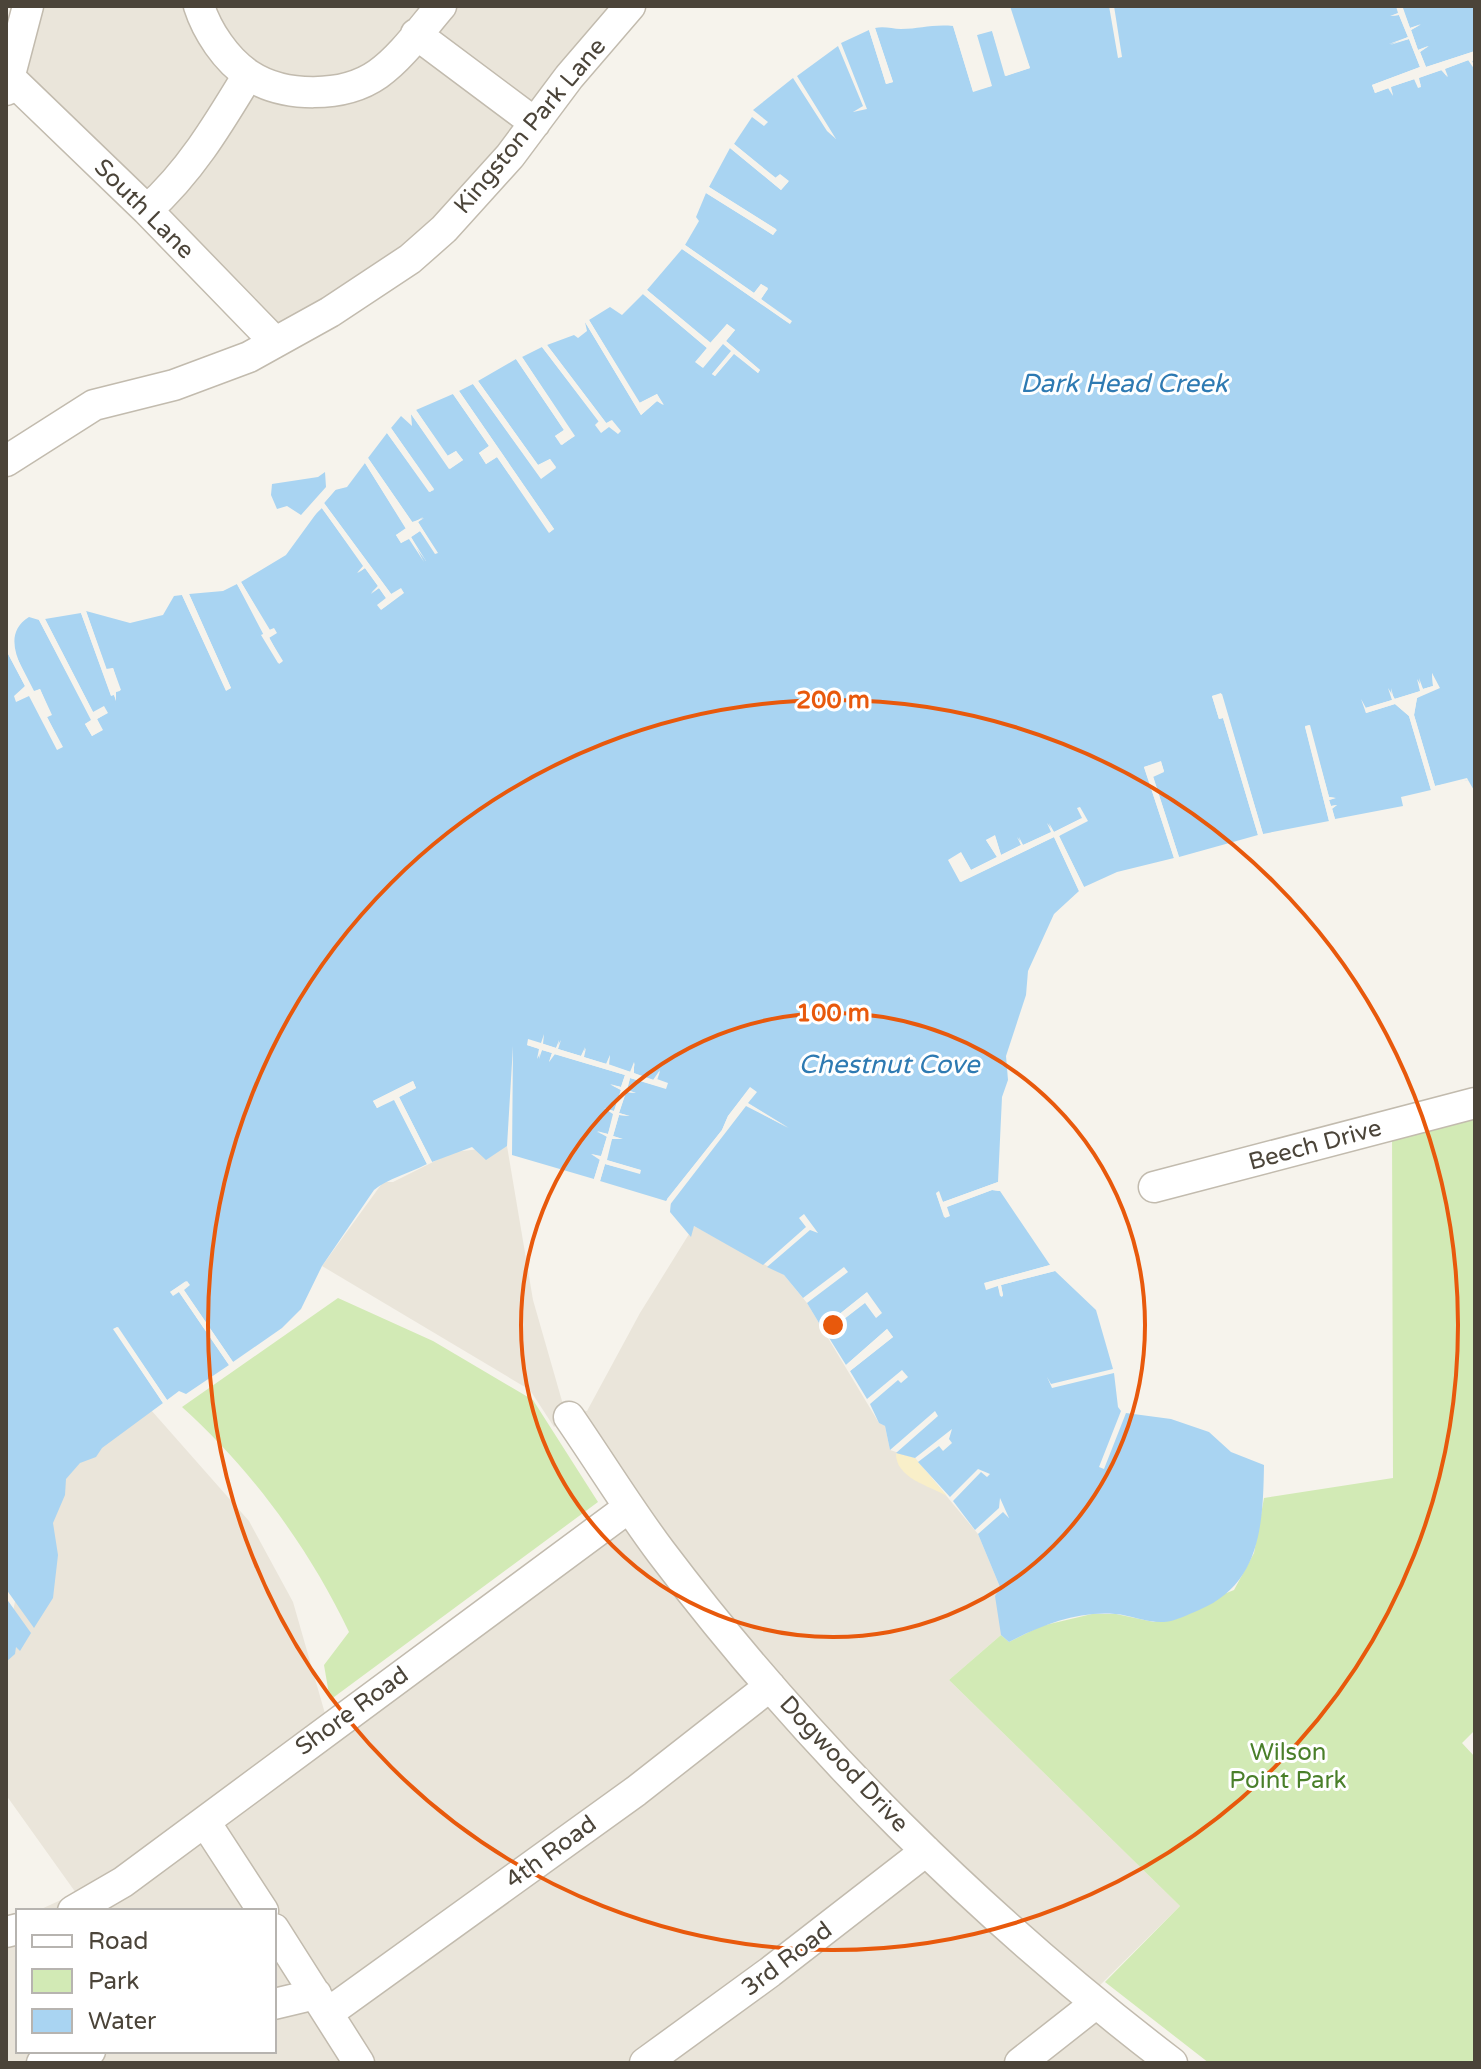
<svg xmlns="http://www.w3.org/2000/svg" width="1481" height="2069" font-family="'Varela Round',sans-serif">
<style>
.residential{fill:#eae5da}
.green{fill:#d2eab5}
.sand{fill:#f9efc9}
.water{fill:#a9d4f2}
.pier{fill:#f6f3ec}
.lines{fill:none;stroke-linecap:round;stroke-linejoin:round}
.minor-casing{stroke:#c2bbae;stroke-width:33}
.minor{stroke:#fff;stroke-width:30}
.ring{fill:none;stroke:#e8590c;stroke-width:4}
.labels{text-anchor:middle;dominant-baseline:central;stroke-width:6;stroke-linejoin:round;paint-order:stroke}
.street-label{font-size:24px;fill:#4b4439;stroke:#fff}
.park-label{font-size:24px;fill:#4a7f2a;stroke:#fff}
.water-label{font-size:26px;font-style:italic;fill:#2e7ab2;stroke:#fff}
.centre{fill:#e8590c;stroke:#fff;stroke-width:4}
.ring-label{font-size:24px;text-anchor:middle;font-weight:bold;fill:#e8590c;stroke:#fff;stroke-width:6;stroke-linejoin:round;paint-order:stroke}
</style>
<rect width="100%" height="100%" fill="#f6f3ec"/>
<path class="residential" d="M28 6H631L390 273 275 342 10 78Z
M507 1146 533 1300 564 1408 587 1411 640 1313 694 1226 784 1275 807 1303 879 1423 885 1426 890 1450 915 1458 978 1534 1000 1587 1001 1635 949 1680 1180 1906 1091 1994 1176 2063H6V1919L18 1916V2051H274V1911H37L76 1893 6 1795V1647L36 1495 151 1410 249 1521 293 1602 326 1717 628 1507 570 1417 554 1427 530 1390 322 1266 383 1182H393L453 1152Z"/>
<path class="green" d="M1475 1102V1730L1462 1743 1475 1757V2063H1209L1105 1982 1180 1906 949 1680 1001 1635 1009 1642 1041 1626 1092 1614H1116L1154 1622 1234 1590 1254 1553 1264 1498 1393 1478 1392 1125Z
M338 1298 433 1341 533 1400 598 1502 330 1700 324 1665 349 1632C309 1548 251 1469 182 1407Z"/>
<path class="sand" d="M896 1453 915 1458 947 1496C930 1486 895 1478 896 1453Z"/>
<path class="water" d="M1010 6H1109L1118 58 1122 57 1114 6H1396L1399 13 1391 16 1399 15 1408 37 1390 45 1409 39 1420 67 1372 85 1375 93 1389 88 1393 95 1390 87 1415 79 1421 86 1418 78 1442 70 1447 77 1444 69 1469 60 1475 69 1472 61 1475 60V792L1468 780 1435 786 1414 715 1417 698 1436 685 1432 673 1433 686 1423 689 1419 678 1421 691 1394 699 1391 688 1392 700 1365 708 1366 713 1395 704 1409 716 1431 790 1401 797 1403 806 1335 819 1332 808 1337 805 1331 806 1329 800 1335 798 1329 797 1309 725 1305 727 1329 821 1263 834 1222 694 1212 696 1219 719 1223 718 1258 835 1179 857 1153 776 1164 771 1161 762 1144 767 1174 858 1117 872 1084 887 1059 836 1082 818 1054 832 1049 823 1052 832 1023 845 1019 837 1021 845 1001 855 995 836 986 840 997 857 971 870 961 853 949 860 961 882 1054 837 1079 891 1054 914 1028 971 1026 995 1006 1056 1008 1080 1002 1097 998 1182 943 1202 936 1193 944 1217 949 1216 946 1207 992 1190 1000 1191 1050 1265 985 1283 998 1286 1000 1296 1003 1295 1001 1285 1055 1271 1096 1310 1113 1369 1051 1384 1047 1377 1052 1388 1114 1373 1118 1407 1121 1411 1099 1467 1104 1469 1126 1413 1171 1419 1209 1432 1231 1452 1264 1465C1263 1524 1261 1584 1199 1610 1187 1615 1176 1621 1164 1622 1147 1623 1131 1615 1115 1614 1077 1611 1042 1625 1009 1642L1001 1635 995 1596 1000 1587 978 1534 1003 1512 1009 1518 1000 1498 999 1508 975 1530 953 1501 981 1472 987 1477 990 1474 978 1469 950 1497 918 1462 939 1446 943 1451 952 1443 949 1439 952 1429 915 1458 896 1453 938 1416 935 1411 890 1450 885 1426 879 1423 870 1404 898 1380 901 1383 908 1377 902 1370 867 1399 850 1371 893 1337 887 1329 846 1365 826 1333 865 1302 876 1317 866 1293 822 1328 807 1303 848 1272 844 1267 803 1298 784 1275 767 1267 810 1230 818 1233 804 1214 799 1218 806 1227 763 1265 694 1226 691 1237 670 1212 671 1201 746 1105 788 1128 747 1103 750 1088 728 1116 722 1130 666 1201 600 1181 605 1164 639 1173 640 1170 606 1160 612 1138 622 1139 613 1136 619 1115 629 1116 619 1113 626 1092 636 1093 627 1090 630 1078 665 1088 657 1080 660 1071 654 1080 633 1073 635 1062 631 1072 608 1064 610 1055 607 1064 583 1057 585 1047 581 1056 558 1049 559 1040 556 1048 541 1043 527 1045 540 1049 539 1059 542 1050 552 1053 549 1062 554 1054 625 1075 621 1087 611 1085 621 1090 614 1111 605 1109 614 1114 608 1134 597 1132 607 1136 601 1157 592 1154 600 1159 594 1179 512 1155 513 1046 507 1146 486 1160 472 1147 432 1162 399 1097 416 1088 413 1081 373 1101 377 1108 394 1099 427 1164C410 1173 387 1179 374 1190L322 1266 301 1309 282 1328 233 1362 183 1289 186 1281 170 1292H179L229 1365 186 1394 179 1391 167 1400 118 1327 114 1329 163 1403 102 1448 96 1457 80 1463 66 1479 65 1495 53 1523 58 1555 53 1598 34 1628 6 1589V650L25 686 17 701 29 695 62 747 47 717 51 715 40 689 34 692C21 667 0 635 29 617L39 620 92 720 85 724 92 736 102 730 97 719 107 713 93 712 45 619 81 613 111 695 114 694 116 701 115 692 120 691 113 668 107 670 86 611 130 623 163 615 174 596 182 595 226 690 231 688 189 594 223 591 237 584 265 633 261 635 278 663 282 662 269 637 276 633 270 630 241 582 286 555 321 507 364 566 358 573 365 568 378 586 371 593 379 588 386 598 382 609 404 592 392 595 324 503 335 490 347 487 365 463 406 529 396 535 401 543 409 538 426 561 411 537 420 531 437 553 418 522 423 517 413 523 368 458 387 433 429 492 434 490 391 428 401 416 412 426 411 414 450 469 463 460 456 451 448 456 416 410 453 394 489 446 479 453 486 464 497 457 550 532 554 529 459 391 473 384 541 478 556 467 550 459 538 465 478 381 516 359 564 430 555 436 562 445 574 436 522 357 542 347 599 422 602 432 611 420 607 424 547 345 574 335 578 338 587 331 585 322 641 415 657 401 663 405 657 394 640 403 589 320 610 307 622 315 643 294 707 348 696 362 702 367 723 343 732 351 712 374 715 376 734 353 758 373 760 370 726 341 735 330 727 324 711 343 647 290 682 249 790 324 761 299 768 288 761 284 754 293 685 245 699 221 696 217 706 193 773 235 776 229 709 187 730 148 781 190 788 182 776 178 734 144 752 117 764 126 768 122 753 110 793 78 827 131 836 139 797 76 838 46 863 106 853 112 867 109 841 43 869 30 886 84 893 82 875 28C885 26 892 29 901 29 920 29 932 24 953 26L973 91 991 86 976 35 992 30 1006 76 1030 68Z
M1475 6V51L1426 67 1420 52 1428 46 1418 50 1411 30 1420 25 1410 28 1402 7Z
M325 472 326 487 301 515 287 506 277 509 271 495 272 484 318 477Z
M6 1598 31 1633 20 1651 16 1647 15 1654 6 1662Z"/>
<path class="pier" d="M1007 6 1030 68 1005 76 992 31 977 35 992 86 973 92 952 22 957 24 976 87 987 84 972 36 975 32 994 27 1008 71 1025 66 1006 13Z
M1396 6H1406L1403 8 1410 28 1421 24 1411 30 1418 50 1429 46 1420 52 1426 67 1475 51 1470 56H1475L1472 61 1475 70 1468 60 1445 69 1448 77 1441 70 1419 78 1421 87 1418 88 1414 79 1391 87 1393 96 1388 88 1375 93 1372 85 1420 67 1409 39 1389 44 1408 37 1399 15 1390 16 1398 13Z
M875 28 893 82 886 84 869 30Z
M734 144 775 178 780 174 789 181 781 190 730 148Z
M709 187 777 230 773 235 706 193Z
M685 245 754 293 761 284 768 289 761 299 792 321 790 324 682 249Z
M647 290 710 343 727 324 735 330 726 341 760 370 758 373 734 354 715 376 712 374 731 351 723 344 703 368 695 362 707 348 643 294Z
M589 320 639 403 657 394 664 405 657 401 641 415 585 322Z
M547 345 606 423 612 420 621 431 618 434 609 427 601 433 595 425 599 421 542 347Z
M522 357 575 436 561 445 555 436 564 430 516 359Z
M478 381 538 465 550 459 556 468 541 479 473 384Z
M459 391 554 529 549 533 497 457 486 464 479 453 489 446 453 394Z
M416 410 447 456 456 451 463 460 449 469 411 414Z
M391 428 434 489 430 492 387 433Z
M368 458 412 522 424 518 418 522 438 553 435 554 420 531 411 537 424 562 409 539 401 543 396 535 406 528 365 463Z
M339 486 324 503 391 594 401 588 404 593 381 610 377 605 386 598 379 588 371 594 378 586 365 568 357 573 363 566 322 508 299 530 332 488Z
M241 582 269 630 274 628 277 633 269 638 283 661 279 664 237 584Z
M189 594 231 688 226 691 182 595Z
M86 611 106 669 113 668 121 690 116 692V701L114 695 111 696 81 613Z
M45 619 93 712 104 706 108 713 97 719 103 730 92 736 85 724 91 720 39 620Z
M11 635 13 650 34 691 40 689 52 715 47 717 63 747 57 750 29 696 16 702 14 696 25 686 6 650Z
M1432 673 1440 688 1417 698 1414 715 1435 786 1467 778 1468 780 1431 790 1409 716 1395 704 1366 713 1361 699 1366 708 1392 700 1388 688 1395 699 1420 691 1417 679 1423 689 1433 686Z
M1221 693 1263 834 1258 835 1223 718 1219 719 1212 696Z
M1310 725 1329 797 1336 798 1329 800 1331 806 1337 805 1332 809 1335 819 1329 821 1305 726Z
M1161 761 1164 772 1153 777 1179 857 1174 858 1144 767Z
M1080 807 1088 821 1059 836 1084 887 1079 891 1054 837 960 882 948 860 961 852 971 870 997 857 986 840 995 835 1001 855 1021 845 1017 837 1023 845 1051 832 1047 823 1054 832 1082 818 1077 808Z
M544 1034 543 1044 556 1048 561 1040 558 1049 581 1056 586 1048 584 1057 606 1064 610 1055 609 1065 630 1072 634 1062V1073L653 1080 660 1070 657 1079 668 1083 666 1089 630 1078 627 1090 636 1093 626 1092 619 1113 630 1116 619 1115 613 1136 623 1139H612L607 1160 641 1170 640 1174 605 1164 600 1181 594 1179 600 1160 591 1154 601 1156 607 1137 597 1131 608 1134 613 1114 604 1108 614 1111 621 1090 610 1084 621 1087 625 1075 555 1054 549 1062 552 1053 542 1050 537 1059 539 1049 527 1045 528 1039 541 1043Z
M413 1081 416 1088 399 1097 432 1162 427 1164 429 1168 394 1100 377 1108 373 1101Z
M750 1087 757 1092 748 1103 789 1128 746 1106 669 1206 667 1199 722 1130 728 1116Z
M998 1182 1000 1191 992 1190 947 1207 950 1216 945 1218 936 1193 939 1191 943 1202Z
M1050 1265 1055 1271 1001 1285 1003 1296 1001 1297 998 1286 986 1290 984 1283Z
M187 1281 190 1285 184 1290 233 1362 229 1365 179 1292 173 1296 170 1292Z
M867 1292 882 1313 876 1318 865 1303 826 1333 822 1328Z
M117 1327 167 1400 163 1403 113 1329Z
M887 1329 893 1337 850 1371 846 1365Z"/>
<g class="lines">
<defs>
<path id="minor" d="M199 6C207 31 226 60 249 75 284 98 344 98 378 74 402 57 422 28 441 6
M416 34 535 123
M10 78 147 210 275 342
M6 90 28 6
M147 210C190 172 219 123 248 75
M6 461 94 405 174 385 249 357 330 312 410 259 444 229 510 156 569 77 630 6
M1154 1187 1475 1103
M569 1417C600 1462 628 1508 661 1552 806 1744 981 1917 1172 2063
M205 1822 263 1911
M73 1911 123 1882 628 1508
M274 1929 359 2063
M6 1932 18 1929
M274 2004 316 1994
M328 2013 636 1791 770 1686
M42 2063 90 2051
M645 2063 770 1972 926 1851
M1020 2063 1095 2004"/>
</defs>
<use href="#minor" class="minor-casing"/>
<use href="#minor" class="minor"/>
</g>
<g class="ring">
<circle cx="833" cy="1325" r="312"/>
<circle cx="833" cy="1325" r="625"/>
</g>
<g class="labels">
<g class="street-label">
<text transform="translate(530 126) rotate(-50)">Kingston Park Lane</text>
<text transform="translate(144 209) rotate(45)">South Lane</text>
<text transform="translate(1315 1145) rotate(-15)">Beech Drive</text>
<text transform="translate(352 1711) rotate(-36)">Shore Road</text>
<text transform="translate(844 1764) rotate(47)">Dogwood Drive</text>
<text transform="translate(551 1852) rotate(-36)">4th Road</text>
<text transform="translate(787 1959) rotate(-37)">3rd Road</text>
</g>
<g class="park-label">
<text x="1288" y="1752">Wilson<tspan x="1288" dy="28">Point Park</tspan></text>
</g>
<g class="water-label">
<text x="1124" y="383">Dark Head Creek</text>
<text x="889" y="1064">Chestnut Cove</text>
</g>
</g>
<circle cx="833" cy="1325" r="12" class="centre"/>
<g class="ring-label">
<text x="833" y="708">200 m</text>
<text x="833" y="1021">100 m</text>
</g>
<rect width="1481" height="2069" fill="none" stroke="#4b4439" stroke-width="16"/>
<rect x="16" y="1909" width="260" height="144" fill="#ffffff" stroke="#b7b4b0" stroke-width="2"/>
<rect x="32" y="1935" width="40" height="12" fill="#ffffff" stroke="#b7b4b0" stroke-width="2"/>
<text x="88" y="1949" font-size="24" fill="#4b4439">Road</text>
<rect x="32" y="1969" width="40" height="24" fill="#d2eab5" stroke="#b7b4b0" stroke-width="2"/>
<text x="88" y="1989" font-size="24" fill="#4b4439">Park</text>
<rect x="32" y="2009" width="40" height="24" fill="#a9d4f2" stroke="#b7b4b0" stroke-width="2"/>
<text x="88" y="2029" font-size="24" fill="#4b4439">Water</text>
</svg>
